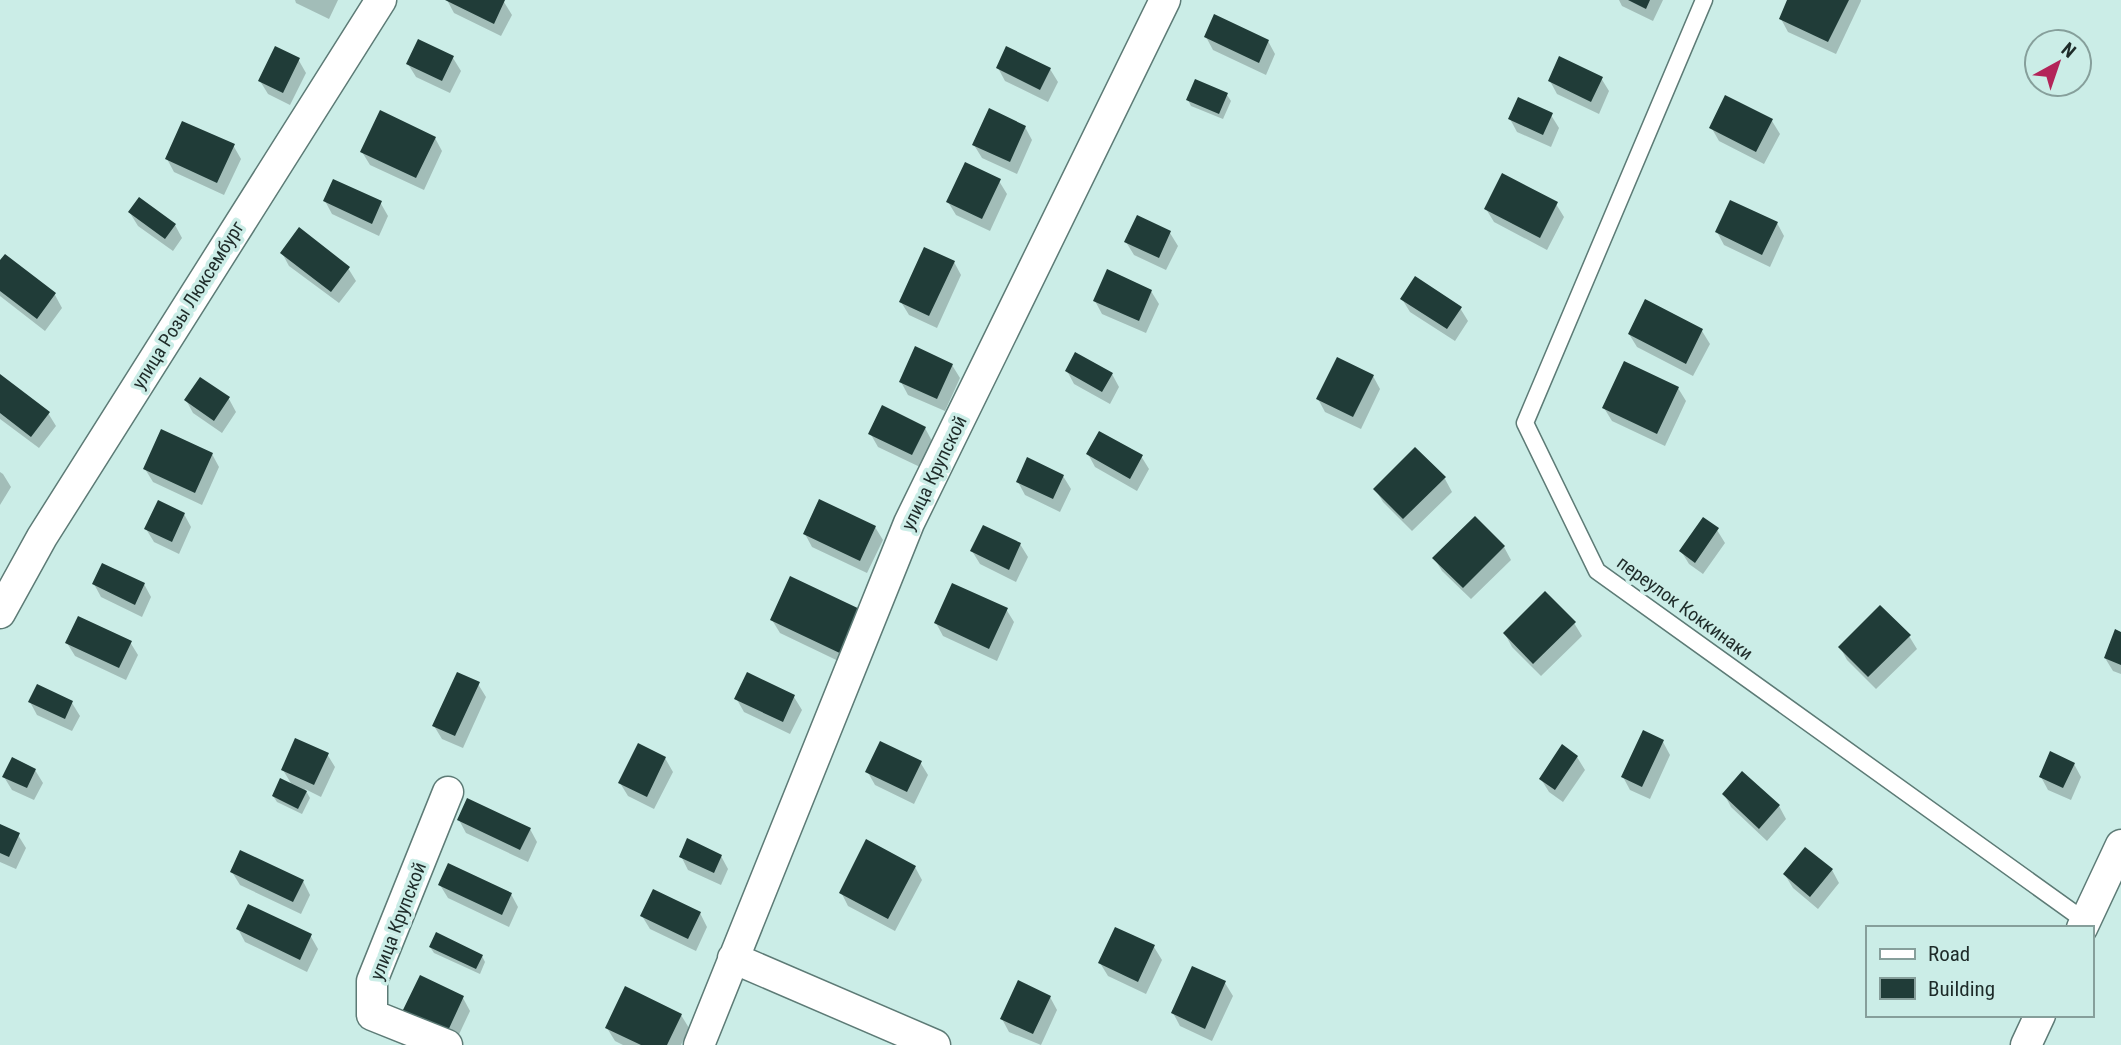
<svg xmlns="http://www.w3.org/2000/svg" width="2121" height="1045" font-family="'Roboto Condensed',sans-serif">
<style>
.shadow{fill:#0003}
.building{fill:#203c38}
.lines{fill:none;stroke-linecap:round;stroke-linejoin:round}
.lane-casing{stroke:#5d7b76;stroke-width:19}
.street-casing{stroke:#5d7b76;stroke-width:33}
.lane{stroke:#fff;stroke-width:16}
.street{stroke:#fff;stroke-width:30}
.labels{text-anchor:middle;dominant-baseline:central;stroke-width:7;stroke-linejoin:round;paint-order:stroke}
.street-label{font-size:19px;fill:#1e2b29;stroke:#cbede7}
</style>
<rect width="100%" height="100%" fill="#cbede7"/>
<path class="shadow" d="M295 0H338L329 19 296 3Z
M447 0H501L504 2 512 15 501 36 454 13Z
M1619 0H1663L1653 21 1622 6Z
M1789 0H1861V1L1836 54 1788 32 1781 19Z
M1206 37 1268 41 1275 54 1266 75 1213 50Z
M453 58 461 71 450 93 416 77 408 64Z
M298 59 306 73 290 105 268 94 260 81Z
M998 68 1050 69 1058 82 1048 102 1005 81Z
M1601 78 1609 91 1599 114 1557 94 1550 81Z
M1227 95 1231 101 1223 119 1191 106 1188 100Z
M1551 115 1559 128 1551 147 1517 132 1510 119Z
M1772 121 1780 134 1764 164 1719 141 1711 127Z
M1025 127 1032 140 1017 174 982 158 974 145Z
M435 138 442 151 424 190 370 165 362 152Z
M233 145 241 159 224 195 174 172 167 159Z
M999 181 1007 194 990 231 956 215 948 202Z
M325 201 380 202 388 216 379 236 332 214Z
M1556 204 1564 217 1547 250 1494 222 1486 209Z
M130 213 175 225 182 238 173 251 138 226Z
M1777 223 1784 236 1770 267 1724 245 1717 232Z
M1170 233 1178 246 1166 270 1134 255 1126 242Z
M282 253 348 268 356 281 339 303 289 266Z
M5 257 55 295 62 308 45 331 0 296V263Z
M954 262 961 275 937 328 909 315 901 302Z
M1151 291 1159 304 1146 333 1102 314 1095 301Z
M1402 299 1460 308 1468 321 1455 341 1410 312Z
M1702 331 1710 344 1693 376 1637 347 1629 334Z
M952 365 960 378 945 411 908 395 901 382Z
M1067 371 1112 374 1119 387 1110 404 1074 384Z
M0 376 48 413 56 426 39 448 0 419Z
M1373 376 1380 389 1361 429 1325 412 1318 399Z
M1678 388 1686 401 1665 446 1612 421 1604 408Z
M229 399 236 412 222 433 193 413 186 400Z
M925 428 932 441 920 467 878 447 870 433Z
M1415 450 1445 479 1452 492 1412 531 1383 502 1375 489Z
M212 454 219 467 202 505 153 482 145 469Z
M1088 454 1141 456 1149 469 1137 491 1095 467Z
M0 472 3 474 11 487 0 505Z
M1063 476 1071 489 1060 512 1025 495 1018 482Z
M184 514 191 527 179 554 154 542 146 529Z
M875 527 883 540 867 573 812 547 805 534Z
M1717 530 1725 543 1703 574 1689 564 1681 551Z
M1020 544 1028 557 1016 582 980 564 972 551Z
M1504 547 1511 560 1471 599 1442 571 1434 558Z
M791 579 853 668 780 633 772 620Z
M94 584H144L151 597 142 617 101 597Z
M1006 609 1014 622 997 661 943 636 936 623Z
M1574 623 1582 636 1541 676 1512 647 1505 634Z
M2121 634V674L2113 671 2105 658Z
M1909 636 1917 649 1876 689 1847 660 1840 647Z
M130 642 138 655 126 680 75 656 67 643Z
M478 684 486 697 463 748 442 739 434 726Z
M794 697 802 710 790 734 744 712 736 698Z
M30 702 72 703 80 716 72 731 37 715Z
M1663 742 1670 755 1650 799 1630 790 1623 777Z
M327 754 335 767 321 797 305 789 310 798 302 814 277 802 273 796 292 785 283 770Z
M1577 757 1585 770 1563 802 1549 792 1541 779Z
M665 758 673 772 654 809 628 796 620 783Z
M920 762 928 775 914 804 875 785 867 771Z
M2074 764 2081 777 2071 800 2048 790 2041 777Z
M35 770 43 783 34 800 12 790 4 777Z
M1724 794 1779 806 1786 819 1767 841 1731 807Z
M459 820 530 829 537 842 528 862 466 833Z
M0 826 18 835 26 848 16 869 0 862Z
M681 856H721L728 869 721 885 688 870Z
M915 867 922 880 895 931 848 906 841 892Z
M1832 870 1839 883 1818 909 1793 888 1785 875Z
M232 872 303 881 310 895 301 914 240 885Z
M440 885 511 894 518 907 509 927 448 898Z
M700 913 707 927 696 951 650 929 642 916Z
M238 929 310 935 318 949 307 972 245 942Z
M430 947 482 956 485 962 480 974 434 953Z
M1154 947 1162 960 1146 994 1108 976 1100 963Z
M1225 983 1233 996 1212 1041 1180 1026 1173 1013Z
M1050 997 1057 1010 1041 1045 1009 1032 1002 1019Z
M463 998 470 1011 454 1045 411 1027Z
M681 1015 689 1028 681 1045H623L615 1041 607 1028Z"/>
<path class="building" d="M445 0H505L494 24Z
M1628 0H1650L1646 9Z
M1787 0H1849L1828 42 1779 19Z
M1214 14 1269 40 1259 63 1204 37Z
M418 39 454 56 442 81 406 64Z
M275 46 300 58 283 93 258 81Z
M1006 46 1051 68 1040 90 996 68Z
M1559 56 1603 77 1591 102 1548 81Z
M1195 79 1228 93 1219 114 1186 100Z
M1725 95 1773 119 1756 152 1709 128Z
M1518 97 1553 113 1543 135 1508 119Z
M989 108 1026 126 1010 162 972 145Z
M380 110 436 137 416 178 360 152Z
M182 121 235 144 217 183 165 159Z
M965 162 1001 179 982 219 946 202Z
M1502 173 1558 202 1540 238 1484 209Z
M333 179 382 201 372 224 323 201Z
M139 197 176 224 165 239 128 212Z
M1730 200 1778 222 1762 255 1715 232Z
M1137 215 1171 231 1159 258 1124 242Z
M299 227 350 267 331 292 280 253Z
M924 247 955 261 929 316 899 302Z
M5 254 56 293 37 319 0 291V260Z
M1107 269 1152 290 1139 321 1093 301Z
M1415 276 1462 307 1447 329 1400 299Z
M1645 299 1703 329 1686 364 1628 334Z
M915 346 953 364 937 399 899 382Z
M1075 352 1113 373 1102 392 1065 371Z
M1337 357 1374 375 1353 417 1316 399Z
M1624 361 1679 387 1657 434 1602 408Z
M0 374 50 412 31 437 0 413Z
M200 377 230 397 214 421 184 400Z
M882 405 926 427 912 455 868 434Z
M161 429 213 453 195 493 143 469Z
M1099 431 1143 455 1130 479 1086 454Z
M1415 447 1446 477 1403 519 1373 489Z
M1027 457 1064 475 1053 499 1016 482Z
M819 499 876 526 860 561 803 534Z
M158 500 185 513 172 542 144 529Z
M1475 516 1505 546 1463 588 1432 558Z
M1703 517 1719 528 1695 563 1679 551Z
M983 525 1021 543 1009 570 970 551Z
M102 563 145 583 135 605 92 584Z
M790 576 866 612 846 656 770 620Z
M952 583 1008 608 989 649 934 623Z
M1545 591 1576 622 1533 664 1503 633Z
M1880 605 1911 635 1868 677 1838 647Z
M78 616 132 641 119 668 65 643Z
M2115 629 2121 632V665L2104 658Z
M457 672 480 682 455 736 432 726Z
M747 672 795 695 783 722 734 699Z
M37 684 73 701 65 719 28 702Z
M1643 730 1664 740 1642 787 1621 777Z
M295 738 329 753 314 785 281 770Z
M880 741 922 761 907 792 865 772Z
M638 743 666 757 647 797 618 783Z
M1562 744 1578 756 1555 790 1539 779Z
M2050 751 2075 763 2063 788 2039 777Z
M12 757 36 769 27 788 2 777Z
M1742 771 1780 805 1759 829 1722 794Z
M280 778 307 791 298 809 272 796Z
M467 798 531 828 520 850 457 820Z
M0 824 20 833 9 857 0 853Z
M687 838 722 855 714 873 679 857Z
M866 839 916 866 888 919 839 893Z
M1805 847 1833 869 1810 897 1783 874Z
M240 850 304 880 293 902 230 872Z
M448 863 512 893 502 915 438 885Z
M653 889 701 912 688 939 640 916Z
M248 904 312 934 300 960 236 929Z
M1115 927 1155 945 1138 982 1098 963Z
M436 932 483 955 476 969 429 947Z
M1192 966 1226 981 1205 1029 1171 1013Z
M420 975 464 996 446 1035 401 1014Z
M1018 980 1051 996 1033 1034 1000 1019Z
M625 986 682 1014 667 1045H641L605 1028Z"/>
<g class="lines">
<defs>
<path id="lane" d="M1704 0 1525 423 1597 571 2085 921"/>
<path id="street" d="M0 613 42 537 381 0
M2082 928 2121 845
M733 958 935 1045
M447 1045 372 1015V981L448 792
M699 1045 909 523 1165 0
M2026 1045 2040 1015"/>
</defs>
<use href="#lane" class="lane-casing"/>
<use href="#street" class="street-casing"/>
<use href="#lane" class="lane"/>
<use href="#street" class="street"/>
</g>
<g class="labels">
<g class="street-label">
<text transform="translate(188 305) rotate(-58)">улица Розы Люксембург</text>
<text transform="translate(934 473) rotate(-64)">улица Крупской</text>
<text transform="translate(1685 608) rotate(36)">переулок Коккинаки</text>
<text transform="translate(398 921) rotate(-69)">улица Крупской</text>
</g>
</g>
<rect x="1866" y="926" width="228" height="91" fill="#cbede7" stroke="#869f9b" stroke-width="2"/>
<rect x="1880" y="949" width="35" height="10" fill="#ffffff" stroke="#869f9b" stroke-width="2"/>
<text x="1928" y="961" font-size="21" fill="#1e2b29">Road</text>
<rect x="1880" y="978" width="35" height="21" fill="#203c38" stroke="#869f9b" stroke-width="2"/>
<text x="1928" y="996" font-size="21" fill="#1e2b29">Building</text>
<g transform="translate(2058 63) rotate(40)"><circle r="33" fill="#cbede7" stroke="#869f9b" stroke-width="2"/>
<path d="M0-5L12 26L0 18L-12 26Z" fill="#b32459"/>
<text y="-10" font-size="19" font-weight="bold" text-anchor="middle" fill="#1e2b29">N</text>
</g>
</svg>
